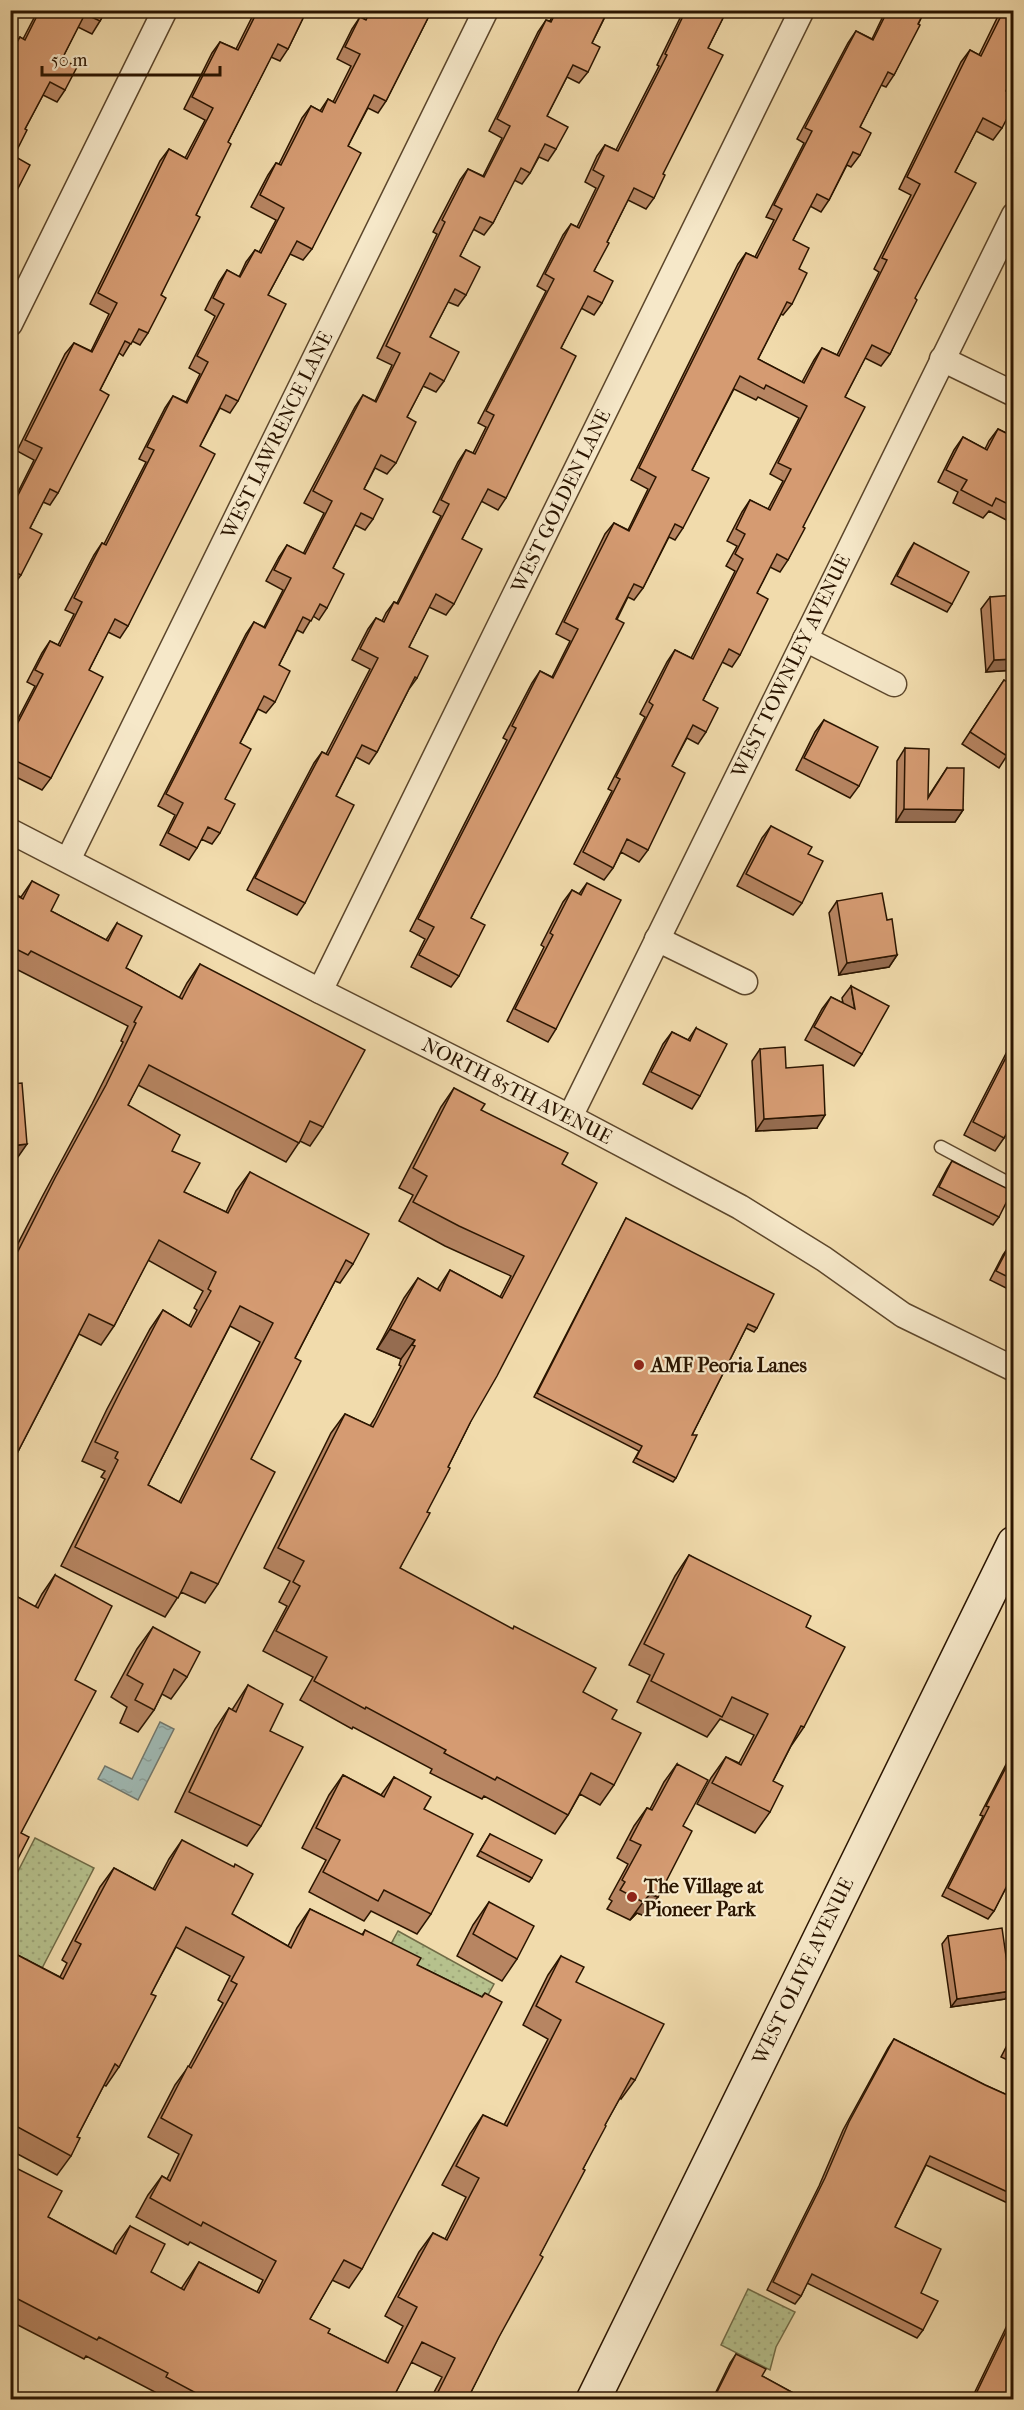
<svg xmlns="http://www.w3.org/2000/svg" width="1024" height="2410" font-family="'IM FELL French Canon',serif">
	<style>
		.grass { fill: url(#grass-dots); stroke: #706b46; stroke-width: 1.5 }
		.water { fill: url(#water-ripples); stroke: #71776c; stroke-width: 1.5 }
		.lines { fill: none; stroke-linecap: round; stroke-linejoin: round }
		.service-casing { stroke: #5c462b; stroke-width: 15 }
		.minor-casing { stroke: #5c462b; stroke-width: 27 }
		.secondary-casing { stroke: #2b1500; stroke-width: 36 }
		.service { stroke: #f6e8c9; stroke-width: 12 }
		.minor { stroke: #f6e8c9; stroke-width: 24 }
		.secondary { stroke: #f6e8c9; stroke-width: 33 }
		.wall { fill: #b78562; stroke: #2b1500; stroke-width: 1.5; fill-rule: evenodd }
		.shaded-wall { fill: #956c50; stroke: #2b1500; stroke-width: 1.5 }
		.building { fill: #d59b72; stroke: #2b1500; stroke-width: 1.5; fill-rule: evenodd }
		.poi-dot { fill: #8f2418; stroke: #f6e8c9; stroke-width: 2 }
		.labels { text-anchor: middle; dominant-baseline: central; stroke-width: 4.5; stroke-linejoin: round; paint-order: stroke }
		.street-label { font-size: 20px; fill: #2b1500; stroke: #f6e8c9 }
		.poi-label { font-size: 20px; font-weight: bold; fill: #2b1500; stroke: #f6e8c9; text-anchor: start }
	</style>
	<defs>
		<pattern id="grass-dots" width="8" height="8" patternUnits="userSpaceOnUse" patternTransform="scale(1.5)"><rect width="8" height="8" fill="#b6c18d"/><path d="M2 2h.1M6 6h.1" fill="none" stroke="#9da578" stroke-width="1.8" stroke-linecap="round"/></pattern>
		<pattern id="water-ripples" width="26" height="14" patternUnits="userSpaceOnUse" patternTransform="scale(1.5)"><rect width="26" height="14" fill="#9fb9b4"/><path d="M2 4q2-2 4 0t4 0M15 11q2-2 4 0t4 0" fill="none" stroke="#899e99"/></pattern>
	</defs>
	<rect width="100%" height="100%" fill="#f1dbac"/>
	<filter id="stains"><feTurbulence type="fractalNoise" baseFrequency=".00333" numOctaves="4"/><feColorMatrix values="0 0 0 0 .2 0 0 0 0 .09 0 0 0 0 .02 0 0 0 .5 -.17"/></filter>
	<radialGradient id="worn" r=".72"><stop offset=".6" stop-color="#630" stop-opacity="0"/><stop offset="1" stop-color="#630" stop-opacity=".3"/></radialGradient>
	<g class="grass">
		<polygon points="35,1838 94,1868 39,1974 11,1959 10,1887"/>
		<polygon points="398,1931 494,1984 482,2006 385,1955"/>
		<polygon points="748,2289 795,2312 776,2347 770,2370 721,2345"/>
	</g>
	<polygon class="water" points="160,1722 174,1729 138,1800 98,1779 105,1766 132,1779"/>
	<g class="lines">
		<defs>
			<polyline id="service" points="941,1147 1014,1186"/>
			<g id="minor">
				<polyline points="10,324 165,10"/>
				<polyline points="942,359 1014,394"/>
				<polyline points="805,639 894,684"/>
				<polyline points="10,831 320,991 570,1117 740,1207 824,1259 903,1315 1014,1369"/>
				<polyline points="68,860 486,10"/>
				<polyline points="657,939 745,982"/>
				<polyline points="320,991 802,10"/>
				<polyline points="570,1117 1014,215"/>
			</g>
			<polyline id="secondary" points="593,2400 1014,1543"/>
		</defs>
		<use href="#service" class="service-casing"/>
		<use href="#minor" class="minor-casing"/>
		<use href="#secondary" class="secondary-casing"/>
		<use href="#service" class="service"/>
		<use href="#minor" class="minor"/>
		<use href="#secondary" class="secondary"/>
	</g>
	<g class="wall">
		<polygon points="33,10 106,10 100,21 92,34 78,27 62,59 65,90 57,102 43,95 25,129 14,156 10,204 10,51 20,37 23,39 37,12"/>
		<polygon points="254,10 307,10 288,49 280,61 271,57 228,142 161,295 148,333 140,345 132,341 123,356 119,353 100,390 58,493 50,505 43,502 30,528 21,575 13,586 10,585 10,498 14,500 34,460 17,451 65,354 74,343 91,351 109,314 90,304 160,161 169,149 185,158 205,120 184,109 212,53 220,42 236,49 255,11"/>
		<polygon points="368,10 432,10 386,101 378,113 368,108 348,146 312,249 303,260 290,254 268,295 238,401 230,413 220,408 200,446 128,626 120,638 108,632 89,670 51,778 42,790 10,774 10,734 35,686 27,682 42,653 50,641 58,645 74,614 65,610 94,555 102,543 104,544 146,462 139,459 165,408 173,396 186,402 200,374 189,368 215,316 205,310 219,282 227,270 239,277 246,262 255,250 259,252 276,220 251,207 268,175 276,163 279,164 302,118 311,106 320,111 328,99 333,102 351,66 337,59 352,29 360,17 364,19"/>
		<polygon points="555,10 616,10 612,16 607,13 592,43 588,72 579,83 567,77 547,116 556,149 548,161 539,157 530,173 522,184 514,180 493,223 484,235 473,229 460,256 466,295 458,306 448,302 430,337 444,381 436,392 423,386 407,417 396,463 387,474 375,468 364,489 373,519 365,530 355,525 333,568 327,608 319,620 313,616 303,633 297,630 279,665 275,702 266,713 258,709 240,743 225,799 220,833 212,844 201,839 197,848 189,860 160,845 175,815 158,806 246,634 254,622 264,627 283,590 266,581 279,557 287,545 303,554 324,513 304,503 355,407 363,395 375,401 392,365 377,358 437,234 433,232 460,180 468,169 483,176 502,138 489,131 538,32 546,20 550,21"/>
		<polygon points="684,10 727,10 708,48 654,198 646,209 628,200 607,242 594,271 602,303 594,315 581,308 561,348 506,498 498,510 481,501 462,539 454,604 446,615 429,607 409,647 417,678 409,689 377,752 369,764 356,757 336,796 305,903 297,915 247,890 314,763 322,752 326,754 370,669 352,660 368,629 376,618 382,621 386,613 394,602 397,603 441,516 433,512 458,462 466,450 473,453 486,427 478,423 546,291 537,286 563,235 571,224 577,227 596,188 585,182 597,156 605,145 616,150 659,66 657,65"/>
		<polygon points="732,10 744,10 741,15"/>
		<polygon points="886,10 925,10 894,75 886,87 881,85 860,127 860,155 851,167 847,165 829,200 821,212 810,206 793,240 799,269 792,304 783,315 781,314 758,359 802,382 814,360 822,348 837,355 879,272 874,269 911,195 899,189 961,62 970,50 979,55 1001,10 1014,10 1002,128 993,140 976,131 955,172 915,298 890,354 881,366 865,358 845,397 803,527 788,560 780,572 770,567 757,593 740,655 732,667 722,662 703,700 706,732 698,744 687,738 672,766 648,850 639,862 621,852 613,868 604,880 574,864 612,791 608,789 645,717 640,714 667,662 675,650 691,658 735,571 726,566 737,546 727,541 742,512 750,500 768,509 783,481 770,474 799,418 758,397 756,400 734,389 692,470 683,528 675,540 669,537 643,588 634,600 628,597 471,918 459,976 451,987 411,967 425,939 410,931 507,740 503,738 532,683 540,671 552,677 570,641 556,634 605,534 614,523 628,530 648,489 631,480 738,264 746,253 755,257 774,220 766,217 804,143 797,139 848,43 856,31 872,39"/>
		<polygon points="998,429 1014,437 1014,524 989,511 983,518 953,503 958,492 938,482 954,450 963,437 985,449 989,441"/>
		<polygon points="914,543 952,604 947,612 891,584 908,552"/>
		<polygon points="990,597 1014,670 986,672 981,609"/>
		<polygon points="1004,680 1014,687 1014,762 1006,757 999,768 962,744"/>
		<polygon points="824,720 859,786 850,798 796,770 815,732"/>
		<polygon points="905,748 928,797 947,768 963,810 955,822 896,822 897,761"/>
		<polygon points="771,826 808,854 802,903 793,915 737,886 762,838"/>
		<path d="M32 881 51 911 106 940 117 923 126 968 179 998 187 983 200 964 323 1127 310 1146 300 1141 286 1162 138 1085 128 1105 172 1151 184 1192 226 1212 236 1191 250 1172 353 1264 340 1283 335 1281 295 1358 251 1459 218 1584 205 1603 181 1592 165 1617 61 1566 105 1479 101 1477 105 1471 82 1461 107 1409 150 1329 163 1310 189 1326 197 1310 194 1308 203 1291 148 1260 114 1326 101 1345 79 1334 10 1467V1259L42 1197 92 1104 123 1042 121 1041 128 1026 18 970 15 974 10 972V892L21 897ZM230 1326 260 1342 179 1502 148 1485Z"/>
		<polygon points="587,883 556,1029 548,1042 507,1021 544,947 541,945 563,902 572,890 579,894"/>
		<polygon points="837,901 887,920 897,955 889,967 839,975 829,913"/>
		<polygon points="851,986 862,1054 854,1066 805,1040 822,1009 831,997 843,1003 842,998"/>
		<polygon points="696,1028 700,1096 692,1109 643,1084 663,1044 672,1032 688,1040"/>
		<polygon points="1014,1038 1014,1120 1004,1138 995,1151 964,1135"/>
		<polygon points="760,1049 786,1068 817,1128 756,1131 752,1061"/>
		<polygon points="454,1088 481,1110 562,1164 470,1423 448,1467 400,1568 583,1692 612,1719 614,1785 600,1805 580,1794 568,1815 555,1834 484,1796 482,1799 430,1773 432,1769 353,1727 352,1729 300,1700 313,1677 263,1651 287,1606 279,1602 290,1581 264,1568 331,1433 345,1414 370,1426 375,1418 401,1366 399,1365 401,1359 377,1349 404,1298 418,1278 437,1290 450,1270 500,1297 511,1276 445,1246 399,1221 413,1195 399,1188 441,1107"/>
		<polygon points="952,1161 999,1217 993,1225 933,1195 947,1169"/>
		<polygon points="626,1218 757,1328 754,1332 746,1328 692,1435 676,1478 673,1482 633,1462 639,1451 534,1397"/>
		<polygon points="1009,1246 1014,1249 1014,1292 990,1280 1003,1255"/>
		<polygon points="689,1555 806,1627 804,1727 791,1746 773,1781 770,1812 755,1833 697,1804 711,1778 726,1757 739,1763 754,1735 720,1719 707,1737 637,1702 650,1675 629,1665 675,1576"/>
		<polygon points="55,1575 75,1680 21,1833 10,1874 10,1603 16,1596 35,1607 42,1594"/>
		<polygon points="153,1627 187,1677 171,1699 162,1694 154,1710 138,1732 120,1723 127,1707 111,1697 137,1649"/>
		<polygon points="248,1685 270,1731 261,1826 247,1846 175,1812 215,1729 229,1708 232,1710"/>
		<polygon points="1014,1749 1014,1872 994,1911 988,1919 942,1896 983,1816 980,1815"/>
		<polygon points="677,1764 683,1826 645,1916 637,1913 630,1920 607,1909 612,1901 609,1899 628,1864 617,1858 634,1826 647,1808 650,1809 664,1782"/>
		<polygon points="343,1775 381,1795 394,1777 424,1809 431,1914 417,1934 371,1911 364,1921 309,1892 326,1860 302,1848 329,1795"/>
		<polygon points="490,1834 532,1878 529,1882 477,1856"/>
		<polygon points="182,1840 232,1914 288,1946 297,1928 310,1909 362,1935 365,1930 417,1965 482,1997 485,1993 362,2269 349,2288 332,2280 310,2319 328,2333 385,2362 403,2326 385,2316 419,2252 433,2233 445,2239 466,2197 442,2185 470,2134 483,2115 504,2125 548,2039 523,2025 548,1975 561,1956 635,2080 621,2099 620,2098 605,2125 467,2400 430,2400 442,2377 411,2362 395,2394 404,2400 158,2400 152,2396 155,2392 86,2356 84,2359 10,2321 10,2165 48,2217 113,2252 116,2245 130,2226 151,2272 181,2289 199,2262 257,2292 263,2280 190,2242 188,2245 136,2217 148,2195 162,2176 167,2179 179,2154 148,2137 175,2085 189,2066 223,2003 218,2000 230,1976 176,1947 151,1994 119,2067 106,2086 104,2085 77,2137 71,2156 57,2175 10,2150 10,1951 60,1977 67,1963 62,1960 100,1887 114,1868 153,1889 169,1859"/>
		<polygon points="489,1902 517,1959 502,1981 457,1956 473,1925"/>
		<polygon points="948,1936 1011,1991 1005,1999 951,2007 942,1944"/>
		<polygon points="1014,2032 1014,2063 1001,2057"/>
		<polygon points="894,2039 985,2085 1014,2098 1014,2206 926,2165 895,2227 921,2293 923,2330 917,2338 807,2283 801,2296 795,2304 767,2290 819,2186 843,2130 888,2048"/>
		<polygon points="1014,2311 1014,2400 971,2400"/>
		<polygon points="736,2354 762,2376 806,2400 712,2400 730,2363"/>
	</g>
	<g class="shaded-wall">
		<polygon points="1014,659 1014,670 986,672 994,660"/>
		<polygon points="904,809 963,810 955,822 896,822"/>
		<polygon points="897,955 889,967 839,975 847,963"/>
		<polygon points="825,1115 817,1128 756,1131 764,1119"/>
		<polygon points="27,1144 18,1157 10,1157 10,1146"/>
		<polygon points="390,1329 415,1340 401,1359 377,1349"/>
		<polygon points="650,1894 658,1897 645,1916 637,1913 630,1920 643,1902"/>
		<polygon points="1011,1991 1005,1999 951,2007 957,1999"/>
	</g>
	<g class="building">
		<polygon points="40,10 106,10 100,21 85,14 62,59 77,67 65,90 50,82 25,129 27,130 14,156 30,165 10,204 10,55 20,37 25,40"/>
		<polygon points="258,10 307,10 288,49 278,44 228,142 231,144 196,215 200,217 161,295 166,298 148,333 139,329 131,344 125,341 100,390 109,395 58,493 50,489 30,528 42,534 21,575 15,572 10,581 10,498 15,501 42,448 25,440 74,343 92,352 117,303 98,293 169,149 187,159 213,108 192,97 220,42 238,50"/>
		<polygon points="371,10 432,10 386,101 374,95 348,146 361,153 312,249 297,241 268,295 286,304 238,401 226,395 200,446 215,454 128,626 115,619 89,670 103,677 51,778 10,758 10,738 43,674 35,670 50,641 60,646 82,602 74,598 102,543 106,545 154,450 147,447 173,396 187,403 208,362 197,356 224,304 213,298 227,270 240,277 255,250 261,253 284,208 260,195 276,163 281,165 311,106 322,112 328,99 335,103 360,54 345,47 360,17 366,20"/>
		<polygon points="557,10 608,10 592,43 600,47 588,72 573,65 547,116 568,127 556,149 545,144 530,173 521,168 493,223 480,217 460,256 480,267 466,295 455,289 430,337 459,352 444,381 430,373 407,417 416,422 396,463 381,455 364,489 383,499 373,519 361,513 333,568 344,574 327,608 320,604 311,621 303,617 279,665 290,671 275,702 264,696 240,743 251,749 225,799 235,804 220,833 208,827 197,848 168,833 183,803 166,794 254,622 265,628 291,578 274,570 287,545 305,554 332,501 313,491 363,395 376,402 400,353 386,346 445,222 442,220 468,169 484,177 510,126 497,119 546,20 551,22"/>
		<polygon points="686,10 727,10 708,48 723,55 663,174 665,175 654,198 634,188 607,242 609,243 594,271 613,281 602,303 588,296 561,348 576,356 506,498 488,489 462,539 482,549 454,604 436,594 409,647 428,656 417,678 415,677 377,752 362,745 336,796 354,805 305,903 255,878 322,752 328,755 378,658 360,649 376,618 384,622 394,602 398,604 449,504 441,500 466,450 475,454 494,415 486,411 554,279 545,274 571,224 579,228 604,176 593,170 605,145 618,151 667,55 665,54"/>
		<polygon points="888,10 925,10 918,24 920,25 894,75 888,72 860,127 871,133 860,155 853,152 829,200 817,194 793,240 809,248 799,269 807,273 792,304 787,302 758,359 804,383 822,348 839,356 887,260 882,258 920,184 907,177 970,50 981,56 1004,10 1014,10 1014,75 1006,91 1014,95 1014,105 1002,128 983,118 955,172 976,183 915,298 917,300 890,354 872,345 845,397 865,407 803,527 805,528 788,560 777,554 757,593 768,599 740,655 729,649 703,700 718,708 706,732 693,725 672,766 685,773 648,850 627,839 613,868 583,852 620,779 616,777 653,705 649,702 675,650 693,659 743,559 735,554 745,534 736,529 750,500 770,510 791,469 778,463 807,406 766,385 764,389 740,376 692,470 709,478 683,528 675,524 643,588 634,584 616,619 624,623 471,918 485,925 459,976 419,955 434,927 418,919 516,728 512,726 540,671 553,678 578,629 564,622 614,523 629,531 656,477 639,468 746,253 757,258 782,209 774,205 812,131 805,128 856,31 873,40"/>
		<polygon points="998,429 1014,437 1014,507 996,498 992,506 961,490 967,480 946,470 963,437 987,450"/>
		<polygon points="914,543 969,572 952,604 897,576"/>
		<polygon points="1014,595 1014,659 994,660 990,597"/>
		<polygon points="1004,680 1014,687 1014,746 1007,756 970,732"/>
		<polygon points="824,720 878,747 859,786 804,758"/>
		<polygon points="905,748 929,749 928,798 947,768 964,768 963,810 904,809"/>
		<polygon points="771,826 812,847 808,854 823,861 802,903 746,874"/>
		<path d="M32 881 59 895 51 911 108 941 117 923 142 936 126 968 182 999 200 964 365 1050 323 1127 310 1121 299 1143 149 1065 128 1105 180 1135 172 1151 200 1163 184 1192 228 1213 250 1172 369 1234 353 1264 346 1260 314 1321 295 1358 301 1361 251 1459 275 1472 218 1584 191 1572 178 1598 75 1547 118 1460 115 1458 118 1452 95 1442 121 1390 163 1310 191 1327 211 1291 208 1289 216 1272 159 1240 114 1326 89 1314 10 1467V1267L55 1178 106 1085 136 1023 134 1022 142 1007 31 951 28 955 10 946V892L23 899ZM240 1306 273 1323 181 1503 148 1485Z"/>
		<polygon points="587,883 621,900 556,1029 515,1009 553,935 550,933 572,890 581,895"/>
		<polygon points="882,893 887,920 892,919 897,955 847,963 837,901"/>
		<polygon points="851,986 889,1006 862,1054 814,1027 831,997 855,1009"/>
		<polygon points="696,1028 727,1044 700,1096 651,1072 672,1032 690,1041"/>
		<polygon points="1014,1042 1014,1120 1004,1138 973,1122"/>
		<polygon points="785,1047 786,1068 823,1065 825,1115 764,1119 760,1049"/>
		<polygon points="22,1083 27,1144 10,1146 10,1084"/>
		<polygon points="454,1088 485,1104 481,1110 568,1153 562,1164 597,1183 497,1376 470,1423 448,1467 450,1468 427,1512 430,1513 400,1568 513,1629 514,1626 596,1668 583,1692 617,1710 612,1719 641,1733 614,1785 591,1773 568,1815 497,1777 495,1780 444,1753 446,1750 366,1707 365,1709 314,1681 327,1657 276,1631 300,1586 293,1582 304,1561 278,1548 345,1414 373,1427 388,1398 415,1346 412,1345 415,1340 390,1329 418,1278 440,1291 450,1270 502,1298 524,1256 459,1226 413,1202 427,1176 413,1168"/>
		<polygon points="952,1161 1012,1191 999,1217 939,1187"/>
		<polygon points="626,1218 774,1294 757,1328 748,1324 692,1435 697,1435 676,1478 636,1458 642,1446 537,1393"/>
		<polygon points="1009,1246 1014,1249 1014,1280 996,1271"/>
		<polygon points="689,1555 811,1616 806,1627 845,1647 804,1727 801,1726 773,1781 783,1786 770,1812 712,1783 726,1757 741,1765 768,1714 732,1697 722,1717 651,1681 664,1654 644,1644"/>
		<polygon points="55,1575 112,1606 75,1680 96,1691 21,1833 29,1837 10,1874 10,1606 16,1596 38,1608"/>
		<polygon points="153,1627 200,1652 187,1677 174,1669 154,1710 135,1700 143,1684 127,1675"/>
		<polygon points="248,1685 283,1704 270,1731 303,1747 261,1826 189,1792 229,1708 236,1712"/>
		<polygon points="1014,1752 1014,1872 994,1911 948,1888 989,1807 986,1806"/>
		<polygon points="677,1764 708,1780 683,1826 692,1831 658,1897 650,1894 643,1902 620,1890 625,1882 622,1880 641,1845 630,1840 647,1808 652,1810"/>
		<polygon points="343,1775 384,1797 394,1777 431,1797 424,1809 473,1834 431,1914 384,1890 378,1901 323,1872 340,1840 316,1828"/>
		<polygon points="490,1834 542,1860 532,1878 480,1851"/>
		<polygon points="182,1840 234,1867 235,1864 253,1874 232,1914 291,1948 310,1909 363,1935 365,1930 421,1958 417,1965 482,1997 485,1993 502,2002 362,2269 344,2260 310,2319 330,2329 328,2333 388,2363 417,2307 398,2297 433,2233 447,2240 479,2178 456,2166 483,2115 507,2126 561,2020 536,2006 561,1956 584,1967 576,1982 664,2024 635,2080 631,2078 605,2125 606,2126 583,2169 585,2170 540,2255 543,2257 499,2337 467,2400 434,2400 455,2358 422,2342 395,2394 404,2400 209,2400 166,2377 168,2373 99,2337 97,2340 10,2295 10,2165 62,2191 48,2217 116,2254 130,2226 165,2244 151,2272 184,2290 199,2262 259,2293 276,2261 203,2222 201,2226 150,2198 162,2176 170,2181 192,2135 161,2118 188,2066 191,2068 237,1984 231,1981 244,1957 186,1927 151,1994 156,1996 119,2067 115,2064 77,2137 80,2138 71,2156 16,2126 10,2138 10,2008 14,2002 10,2000 10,1951 63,1979 81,1944 75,1941 114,1868 155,1890"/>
		<polygon points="489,1902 534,1926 517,1959 473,1934"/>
		<polygon points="1002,1928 1011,1991 957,1999 948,1936"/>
		<polygon points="1014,2035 1014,2052 1007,2048"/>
		<polygon points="894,2039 985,2085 1014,2098 1014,2195 930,2156 895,2227 941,2249 921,2293 938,2301 923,2330 812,2274 801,2296 773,2282 825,2178 849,2122"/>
		<polygon points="1014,2315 1014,2400 973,2400"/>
		<polygon points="736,2354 766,2369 762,2376 806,2400 713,2400"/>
	</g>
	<g class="poi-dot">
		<circle cx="639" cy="1365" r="6"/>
		<circle cx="632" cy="1897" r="6"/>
	</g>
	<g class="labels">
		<g class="street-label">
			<text transform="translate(277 435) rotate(-64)">WEST LAWRENCE LANE</text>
			<text transform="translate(561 501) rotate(-64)">WEST GOLDEN LANE</text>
			<text transform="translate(791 666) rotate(-64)">WEST TOWNLEY AVENUE</text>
			<text transform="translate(517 1091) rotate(27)">NORTH 85TH AVENUE</text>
			<text transform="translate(803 1971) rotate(-64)">WEST OLIVE AVENUE</text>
		</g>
		<g class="poi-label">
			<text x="651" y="1365">AMF Peoria Lanes</text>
			<text x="644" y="1886">The Village at<tspan x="644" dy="23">Pioneer Park</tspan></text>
		</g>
	</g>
	<rect width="1024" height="2410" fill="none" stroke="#f1dbac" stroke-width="36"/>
	<rect x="12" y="12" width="1000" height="2386" fill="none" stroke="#2b1500" stroke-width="3"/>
	<rect x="18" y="18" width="988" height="2374" fill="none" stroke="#2b1500" stroke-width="1.5"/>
	<path d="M42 66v9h178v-9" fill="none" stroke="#2b1500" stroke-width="3"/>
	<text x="51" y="66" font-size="18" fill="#2b1500" stroke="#f6e8c9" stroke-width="4.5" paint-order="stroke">50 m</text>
	<rect width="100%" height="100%" filter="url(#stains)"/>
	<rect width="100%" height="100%" fill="url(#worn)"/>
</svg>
